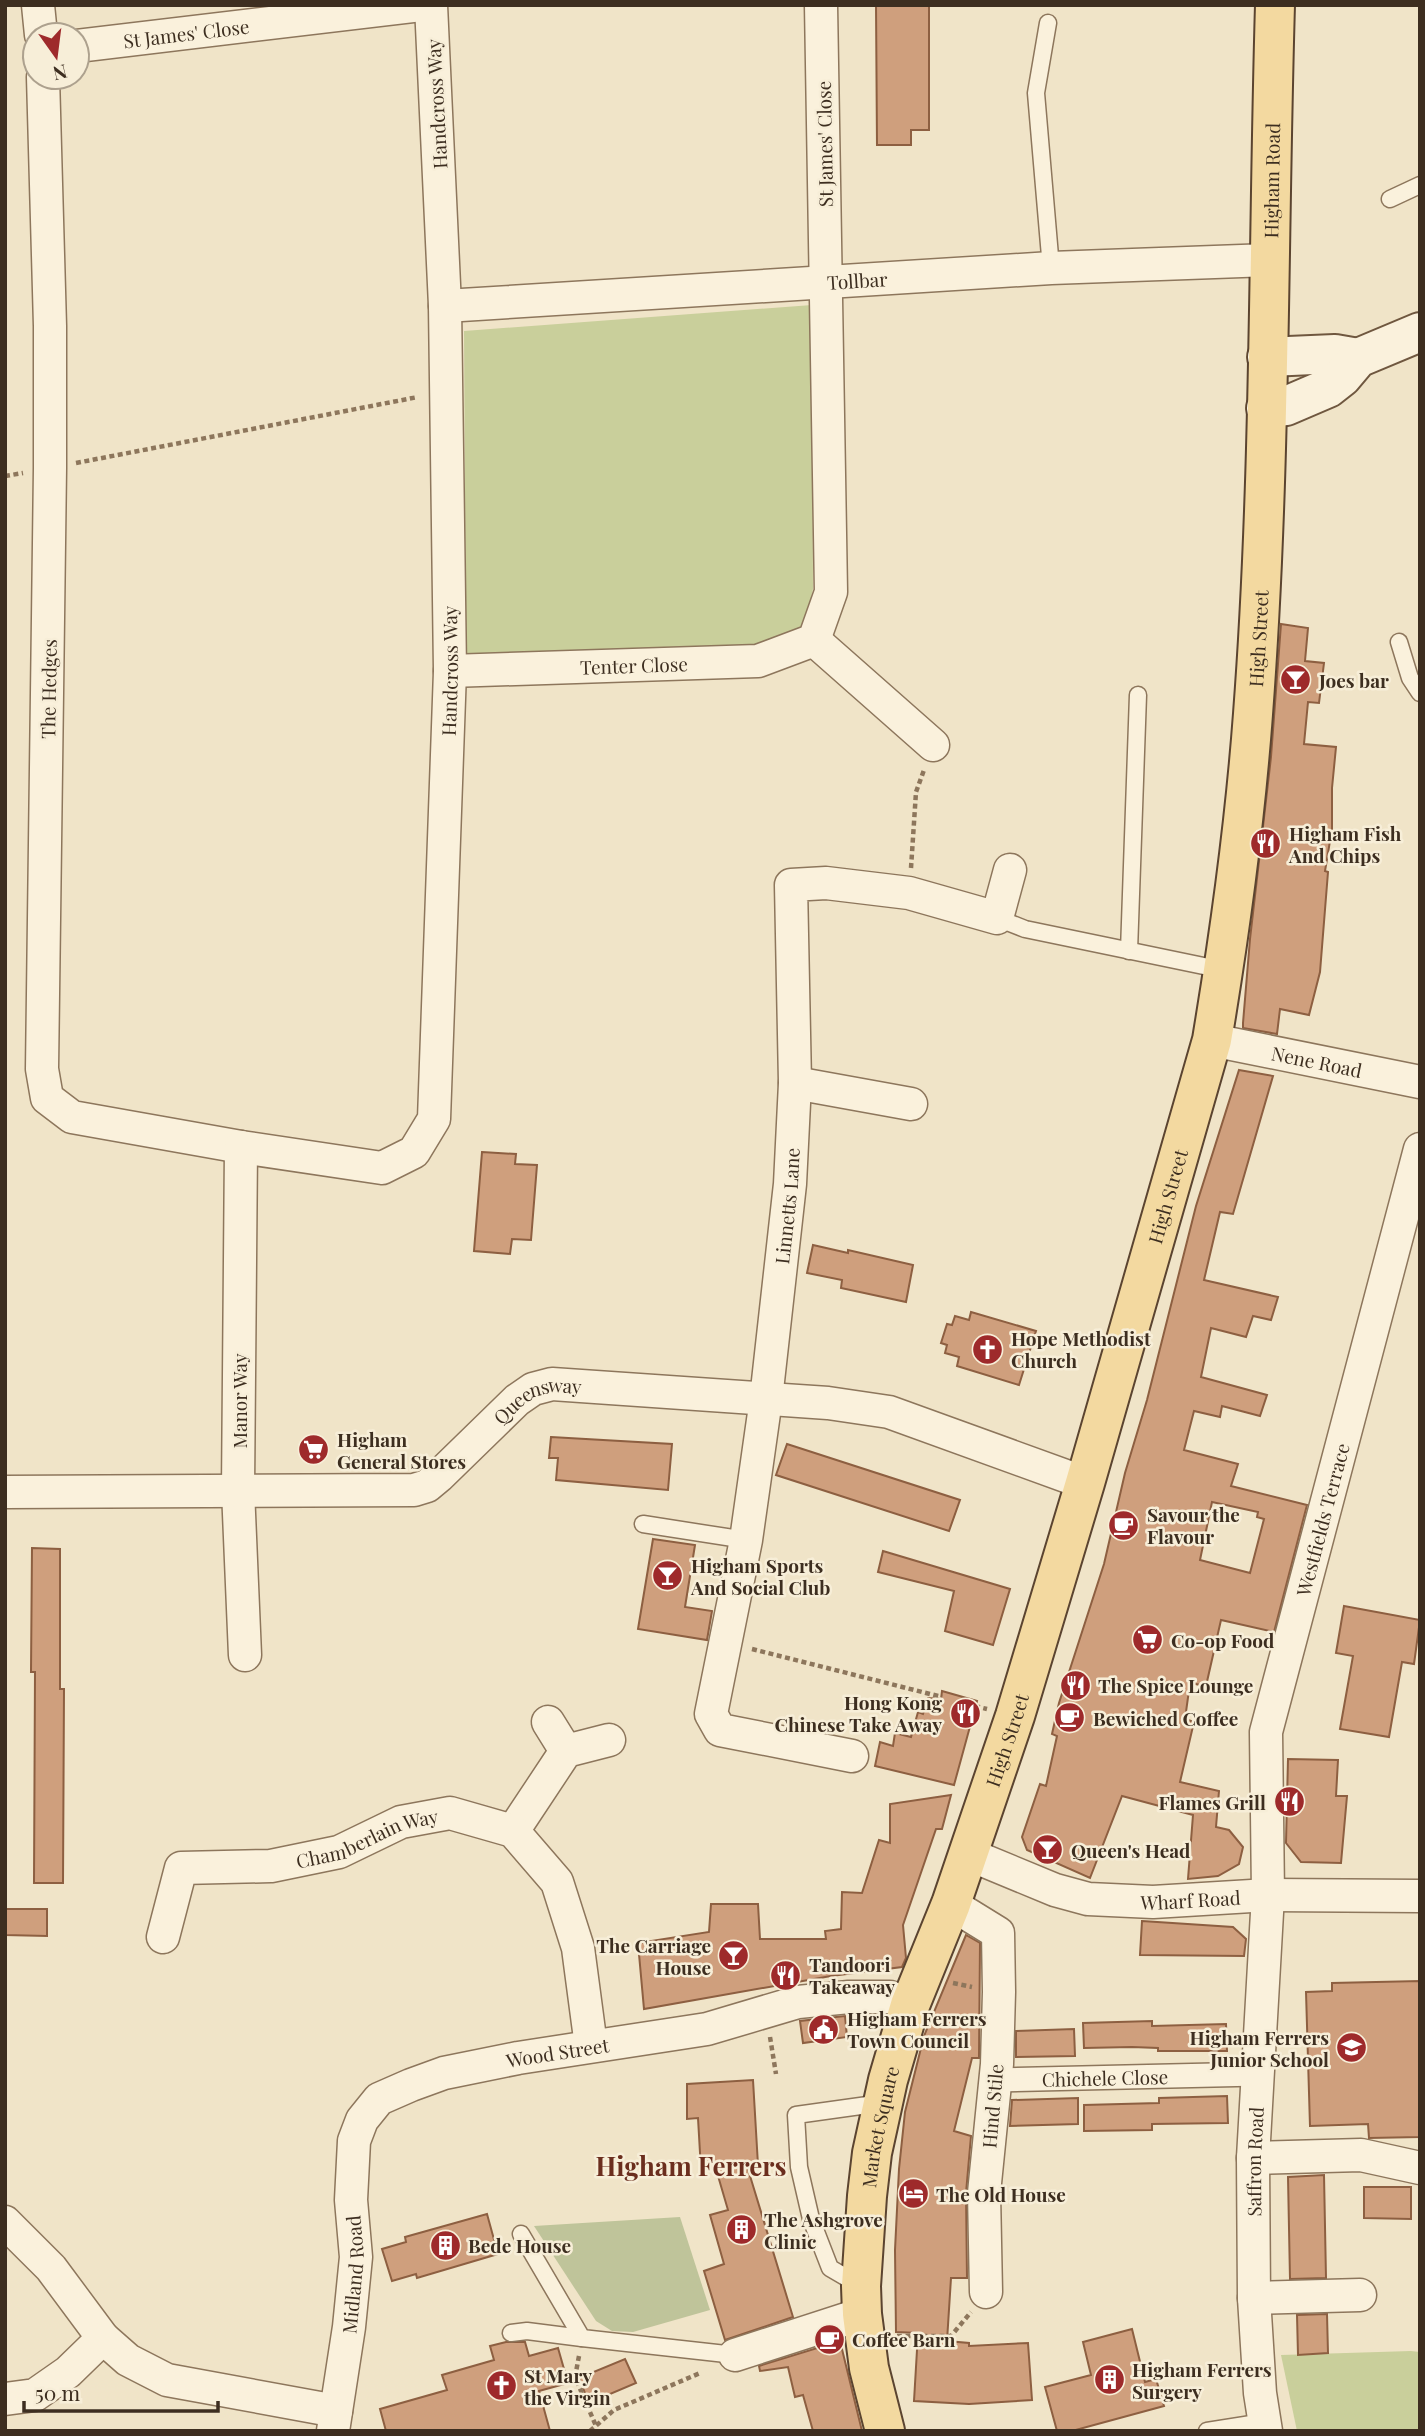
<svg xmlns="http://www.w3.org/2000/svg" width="1425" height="2436" font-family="'Playfair Display',serif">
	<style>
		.green { fill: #c9cf9b }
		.cemetery { fill: #bfc49a }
		.building { fill: #cf9f7d; stroke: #8d5f41; stroke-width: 2; fill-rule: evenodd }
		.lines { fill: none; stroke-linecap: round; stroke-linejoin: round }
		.service-casing { stroke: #8d765c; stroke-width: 19 }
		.pedestrian-casing { stroke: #8d765c; stroke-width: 26 }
		.minor-casing { stroke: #8d765c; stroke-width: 35 }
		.secondary-casing { stroke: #6f573f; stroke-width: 42 }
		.primary-casing { stroke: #5b4430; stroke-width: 42 }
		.path { stroke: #8d765c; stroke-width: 4.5; stroke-dasharray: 5 3.5; stroke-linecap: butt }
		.service { stroke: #faf1dc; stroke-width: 16 }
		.pedestrian { stroke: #faf1dc; stroke-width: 23 }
		.minor { stroke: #faf1dc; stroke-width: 32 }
		.secondary { stroke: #faf1dc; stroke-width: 38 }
		.primary { stroke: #f3d9a0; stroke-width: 38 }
		.labels { text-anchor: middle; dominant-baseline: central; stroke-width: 5; stroke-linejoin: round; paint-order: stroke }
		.street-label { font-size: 19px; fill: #3d2e20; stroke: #f7eed8 }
		.poi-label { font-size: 19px; font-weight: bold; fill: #3d2e20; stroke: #f7eed8; text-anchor: start }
		.district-label { font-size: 26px; font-weight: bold; fill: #6b2e1e; stroke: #f7eed8 }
	</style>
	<rect width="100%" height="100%" fill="#f0e4c8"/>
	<g class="green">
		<polygon points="812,305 813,589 803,632 760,646 466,655 464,331"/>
		<polygon points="1411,2351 1420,2352 1420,2431 1297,2431 1281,2355"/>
	</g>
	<polygon class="cemetery" points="680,2217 710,2310 633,2332 612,2331 596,2321 534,2226"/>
	<g class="building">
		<polygon points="876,5 929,5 929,130 911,130 911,145 877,145"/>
		<polygon points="1281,624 1308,628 1305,661 1324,663 1319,703 1308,702 1304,744 1336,747 1332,788 1332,829 1325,871 1328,872 1320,972 1309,1015 1280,1009 1277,1034 1243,1028 1243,1023 1250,939 1271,757"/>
		<path d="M1239 1070 1273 1076 1233 1214 1220 1212 1204 1280 1278 1297 1271 1320 1253 1316 1246 1337 1211 1328 1201 1377 1267 1395 1260 1416 1222 1406 1220 1417 1194 1411 1184 1450 1238 1464 1231 1486 1307 1505 1274 1632 1221 1620 1206 1686 1190 1683 1185 1719 1194 1722 1180 1782 1219 1791 1216 1827 1229 1830 1243 1847 1239 1864 1218 1876 1188 1879 1193 1815 1122 1796 1090 1878 1027 1850 1022 1837 1040 1784 1046 1786 1057 1736 1052 1734 1059 1703 1104 1564 1125 1473 1147 1400 1196 1206ZM1212 1502 1258 1512 1257 1517 1264 1519 1250 1573 1200 1560Z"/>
		<polygon points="482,1152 516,1154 515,1164 537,1165 531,1240 512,1239 510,1254 474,1251"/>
		<polygon points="813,1245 848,1253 848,1250 913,1265 906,1302 841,1288 842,1280 807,1273"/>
		<polygon points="971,1312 1036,1331 1019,1385 957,1366 959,1357 945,1353 947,1345 941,1343 947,1324 952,1325 955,1316 969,1320"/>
		<polygon points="551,1437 672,1444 668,1490 556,1480 558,1458 549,1458"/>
		<polygon points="787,1444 960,1500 949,1531 776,1475"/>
		<polygon points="653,1539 695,1545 685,1607 712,1611 707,1640 638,1629"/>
		<polygon points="32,1548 60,1549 60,1689 64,1689 63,1883 34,1883 35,1672 31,1672"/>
		<polygon points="883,1551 1010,1589 993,1645 945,1631 954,1591 878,1572"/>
		<polygon points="1344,1606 1420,1620 1414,1664 1402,1662 1389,1737 1340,1729 1353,1656 1336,1653"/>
		<polygon points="942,1691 977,1701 954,1785 875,1766 880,1742 893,1746 895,1733 911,1737 918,1712 923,1714 928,1698 941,1699"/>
		<polygon points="1288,1759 1338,1760 1336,1796 1347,1796 1341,1863 1301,1862 1286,1843"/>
		<polygon points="951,1795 942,1829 936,1829 903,1925 906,1958 902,1967 831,1976 644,2009 638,1943 709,1932 711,1904 758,1904 760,1939 826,1939 825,1931 841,1929 842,1892 862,1893 879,1840 890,1843 890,1804"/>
		<polygon points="5,1909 47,1909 47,1936 5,1935"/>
		<polygon points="1142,1921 1233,1927 1246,1939 1244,1956 1140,1955"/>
		<polygon points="966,1935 980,1943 979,2058 972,2058 954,2131 971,2136 966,2193 967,2278 951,2278 947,2341 969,2343 969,2346 1028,2343 1032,2400 969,2404 914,2401 918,2333 896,2332 895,2250 899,2169 905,2112 924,2036"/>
		<polygon points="1420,1981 1420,2137 1369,2138 1368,2124 1310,2126 1306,1992 1332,1991 1332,1983"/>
		<polygon points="845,2016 847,2037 803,2043 800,2021"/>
		<polygon points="1152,2021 1152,2026 1226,2024 1227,2051 1158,2051 1158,2048 1132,2047 1084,2048 1083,2023"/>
		<polygon points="1074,2029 1075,2056 1016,2057 1016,2031"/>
		<polygon points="753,2080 758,2165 747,2166 793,2317 725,2340 704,2271 724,2264 710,2215 728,2210 716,2169 701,2170 698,2118 687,2119 687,2084"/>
		<polygon points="1227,2096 1228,2123 1152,2124 1152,2130 1084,2131 1084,2105 1159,2103 1159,2098"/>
		<polygon points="1078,2098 1078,2124 1010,2126 1012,2100"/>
		<polygon points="1324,2175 1326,2278 1290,2279 1288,2177"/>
		<polygon points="1364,2187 1411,2187 1411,2219 1364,2218"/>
		<polygon points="487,2214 498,2254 417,2278 416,2274 392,2281 382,2249 406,2242 405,2237"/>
		<polygon points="1327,2314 1328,2353 1298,2355 1297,2315"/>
		<polygon points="1132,2329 1145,2382 1156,2379 1164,2406 1072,2431 1057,2431 1045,2387 1091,2375 1083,2342"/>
		<polygon points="840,2341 862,2431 813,2431 803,2395 795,2397 788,2367 760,2371 759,2366"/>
		<polygon points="506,2342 525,2342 529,2356 558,2348 568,2383 539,2391 550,2431 386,2431 380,2409 447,2390 442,2375 494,2360 490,2346"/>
		<polygon points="625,2359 636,2383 589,2403 579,2378"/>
	</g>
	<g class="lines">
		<defs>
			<g id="service">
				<polyline points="1048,23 1036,93 1051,268"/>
				<polyline points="1390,199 1420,185"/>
				<polyline points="1399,642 1410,678 1420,693"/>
				<polyline points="997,918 1025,929 1223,970"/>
				<polyline points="1129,951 1138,695"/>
				<polyline points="643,1524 746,1540"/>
				<polyline points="521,2234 582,2338 735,2355"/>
				<polyline points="859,2285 830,2268 811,2219 799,2167 796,2115 882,2103"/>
				<polyline points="511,2333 527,2331 582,2338"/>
				<polyline points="1207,2431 1264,2422"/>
			</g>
			<g id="pedestrian">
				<path id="s1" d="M995 2080 1258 2074"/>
			</g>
			<g id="minor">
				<polyline points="38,5 41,35"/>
				<path id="s2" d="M77 46 421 5"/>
				<path id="s3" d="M43 77 50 326V468L42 1069 47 1098 72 1117 241 1147 382 1168 414 1152 434 1119 450 671 445 306 431 5"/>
				<path id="s4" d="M445 306 1051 268 1269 260"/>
				<polyline points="814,640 933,745"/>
				<path id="s5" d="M450 671 758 661 814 640 831 592 821 5"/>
				<path id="s6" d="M1212 1040 1420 1082"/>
				<polyline points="795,1083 911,1104"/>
				<polyline points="241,1147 238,1490 245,1655"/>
				<path id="s7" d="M5 1492 414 1490 427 1486 439 1476 517 1400 533 1389 552 1384 828 1403 889 1412 1085 1483"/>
				<polyline points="548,1722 566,1751"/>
				<path id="s8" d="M852 1756 720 1730 711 1714 746 1540 766 1399 790 1184 795 1083 791 885 826 883 909 893 997 918 1010 870"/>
				<polyline points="513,1831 566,1751 609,1740"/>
				<path id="s9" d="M968 1854 1055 1890 1088 1899 1153 1902 1268 1895 1420 1896"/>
				<polyline points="951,1904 998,1933 999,1992 997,2064 984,2193 986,2292"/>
				<path id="s10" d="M163 1937 181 1868 271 1866 339 1852 401 1822 450 1813 513 1831 557 1882 578 1948 591 2046"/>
				<polyline points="1253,2158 1361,2155 1420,2168"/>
				<polyline points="5,2222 51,2268 103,2338 128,2360 167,2380 336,2411"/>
				<polyline points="1254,2298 1360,2295"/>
				<polyline points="735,2355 862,2314"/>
				<polyline points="5,2399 35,2395 68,2372 103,2338"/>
				<path id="s11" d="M333 2431 349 2327 356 2257 351 2200 354 2141 362 2120 379 2099 411 2085 444 2073 518 2058 707 2029 798 2002 849 1997H890L910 2005"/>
				<path id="s12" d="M1266 2431 1260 2393 1254 2298 1253 2158 1268 1895 1266 1732 1420 1149"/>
			</g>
			<g id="secondary">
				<polyline points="1267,357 1335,354 1358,358"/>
				<polyline points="1266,408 1286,406 1328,388 1342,377 1358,358 1420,332"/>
			</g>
			<g id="primary">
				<path id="s13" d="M885 2431 869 2368 862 2314 861 2286 867 2196 872 2153 888 2080 910 2005 951 1904 1015 1716 1085 1483 1212 1040C1230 932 1245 823 1253 714 1271 478 1268 241 1275 5"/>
			</g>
		</defs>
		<use href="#service" class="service-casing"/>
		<use href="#pedestrian" class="pedestrian-casing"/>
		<use href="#minor" class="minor-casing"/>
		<use href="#secondary" class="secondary-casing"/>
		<use href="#primary" class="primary-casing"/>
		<g class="path">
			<polyline points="76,463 418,397"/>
			<polyline points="5,476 23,473"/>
			<polyline points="911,868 916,792 924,770"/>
			<polyline points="752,1649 942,1697"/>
			<polyline points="975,1706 987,1709"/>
			<polyline points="953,1983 972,1987"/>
			<polyline points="770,2037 776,2074"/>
			<polyline points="897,2336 951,2336 971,2312"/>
			<polyline points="579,2356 575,2377 596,2426"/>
			<polyline points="590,2431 614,2410 700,2373"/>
		</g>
		<use href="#service" class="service"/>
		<use href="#pedestrian" class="pedestrian"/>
		<use href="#minor" class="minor"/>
		<use href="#secondary" class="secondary"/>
		<use href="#primary" class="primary"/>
	</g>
	<defs>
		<symbol id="bar-disc" viewBox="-11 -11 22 22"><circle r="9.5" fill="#9e2a2b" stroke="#f7eed8"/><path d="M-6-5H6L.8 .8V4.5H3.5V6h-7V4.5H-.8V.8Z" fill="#fff"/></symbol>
		<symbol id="restaurant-disc" viewBox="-11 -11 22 22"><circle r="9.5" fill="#9e2a2b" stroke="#f7eed8"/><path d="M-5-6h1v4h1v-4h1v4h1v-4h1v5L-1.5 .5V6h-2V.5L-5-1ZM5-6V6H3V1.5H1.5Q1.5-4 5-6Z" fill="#fff"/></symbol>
		<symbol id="church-disc" viewBox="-11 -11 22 22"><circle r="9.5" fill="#9e2a2b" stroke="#f7eed8"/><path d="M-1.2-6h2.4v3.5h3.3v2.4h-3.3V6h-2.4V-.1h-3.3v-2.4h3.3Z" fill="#fff"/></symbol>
		<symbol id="supermarket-disc" viewBox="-11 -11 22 22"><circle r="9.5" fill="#9e2a2b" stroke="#f7eed8"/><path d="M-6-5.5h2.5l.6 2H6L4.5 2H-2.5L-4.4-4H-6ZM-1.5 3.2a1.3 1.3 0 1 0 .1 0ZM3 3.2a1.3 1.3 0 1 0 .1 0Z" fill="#fff"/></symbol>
		<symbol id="cafe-disc" viewBox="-11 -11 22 22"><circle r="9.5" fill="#9e2a2b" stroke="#f7eed8"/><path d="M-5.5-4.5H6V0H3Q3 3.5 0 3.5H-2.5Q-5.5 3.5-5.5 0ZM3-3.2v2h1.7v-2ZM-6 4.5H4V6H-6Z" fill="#fff"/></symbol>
		<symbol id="civic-disc" viewBox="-11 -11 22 22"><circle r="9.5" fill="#9e2a2b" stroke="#f7eed8"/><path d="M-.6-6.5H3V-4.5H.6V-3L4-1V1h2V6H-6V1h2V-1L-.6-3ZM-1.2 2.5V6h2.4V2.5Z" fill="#fff"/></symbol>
		<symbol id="school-disc" viewBox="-11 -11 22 22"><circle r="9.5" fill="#9e2a2b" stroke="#f7eed8"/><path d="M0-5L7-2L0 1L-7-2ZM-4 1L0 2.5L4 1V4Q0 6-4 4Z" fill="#fff"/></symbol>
		<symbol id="hotel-disc" viewBox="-11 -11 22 22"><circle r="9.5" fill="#9e2a2b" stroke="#f7eed8"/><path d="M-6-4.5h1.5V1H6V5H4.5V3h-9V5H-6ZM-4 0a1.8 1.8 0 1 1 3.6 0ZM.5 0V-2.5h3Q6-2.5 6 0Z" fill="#fff"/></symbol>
		<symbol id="building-disc" viewBox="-11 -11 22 22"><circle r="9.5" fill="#9e2a2b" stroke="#f7eed8"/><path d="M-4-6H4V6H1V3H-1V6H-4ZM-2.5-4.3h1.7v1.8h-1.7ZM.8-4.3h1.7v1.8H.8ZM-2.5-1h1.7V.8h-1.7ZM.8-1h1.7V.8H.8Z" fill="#fff"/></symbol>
	</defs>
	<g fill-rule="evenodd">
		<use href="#bar-disc" x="1278" y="662" width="35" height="35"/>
		<use href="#restaurant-disc" x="1248" y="826" width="35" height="35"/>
		<use href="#church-disc" x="970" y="1332" width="35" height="35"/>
		<use href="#supermarket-disc" x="296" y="1432" width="35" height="35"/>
		<use href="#cafe-disc" x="1106" y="1508" width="35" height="35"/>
		<use href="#bar-disc" x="650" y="1558" width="35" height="35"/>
		<use href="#supermarket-disc" x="1130" y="1622" width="35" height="35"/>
		<use href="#restaurant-disc" x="1058" y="1668" width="35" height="35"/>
		<use href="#restaurant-disc" x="948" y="1696" width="35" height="35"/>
		<use href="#cafe-disc" x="1052" y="1700" width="35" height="35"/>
		<use href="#restaurant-disc" x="1272" y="1784" width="35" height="35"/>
		<use href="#bar-disc" x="1030" y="1832" width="35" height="35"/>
		<use href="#bar-disc" x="716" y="1938" width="35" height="35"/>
		<use href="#restaurant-disc" x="768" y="1958" width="35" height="35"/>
		<use href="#civic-disc" x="806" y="2012" width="35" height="35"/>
		<use href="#school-disc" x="1334" y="2030" width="35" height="35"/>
		<use href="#hotel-disc" x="896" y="2176" width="35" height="35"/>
		<use href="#building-disc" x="724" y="2212" width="35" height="35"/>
		<use href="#building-disc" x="428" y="2228" width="35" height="35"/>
		<use href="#cafe-disc" x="812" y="2322" width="35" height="35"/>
		<use href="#building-disc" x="1092" y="2362" width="35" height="35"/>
		<use href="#church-disc" x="484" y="2368" width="35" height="35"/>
	</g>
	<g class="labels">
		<g class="street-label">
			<text stroke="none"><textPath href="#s2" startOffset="110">St James' Close</textPath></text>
			<text transform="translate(436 104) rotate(-93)">Handcross Way</text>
			<text transform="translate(824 144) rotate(-91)">St James' Close</text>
			<text stroke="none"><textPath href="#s13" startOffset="2308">Higham Road</textPath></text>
			<text stroke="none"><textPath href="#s4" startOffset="413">Tollbar</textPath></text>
			<text stroke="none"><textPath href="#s13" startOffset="1850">High Street</textPath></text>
			<text stroke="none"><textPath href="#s5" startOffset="184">Tenter Close</textPath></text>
			<text stroke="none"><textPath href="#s3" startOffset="1890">Handcross Way</textPath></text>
			<text transform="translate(48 689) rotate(-89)">The Hedges</text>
			<text stroke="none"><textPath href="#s6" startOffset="107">Nene Road</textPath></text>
			<text stroke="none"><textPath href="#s13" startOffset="1283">High Street</textPath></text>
			<text stroke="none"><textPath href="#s8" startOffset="667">Linnetts Lane</textPath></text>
			<text transform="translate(239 1401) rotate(-90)">Manor Way</text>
			<text stroke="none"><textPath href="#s7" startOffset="567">Queensway</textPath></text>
			<text stroke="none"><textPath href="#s12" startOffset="920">Westfields Terrace</textPath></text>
			<text stroke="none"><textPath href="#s13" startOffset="716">High Street</textPath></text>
			<text stroke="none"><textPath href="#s10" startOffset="262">Chamberlain Way</textPath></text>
			<text stroke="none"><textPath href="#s9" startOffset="231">Wharf Road</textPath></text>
			<text stroke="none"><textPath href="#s11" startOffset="527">Wood Street</textPath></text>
			<text stroke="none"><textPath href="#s1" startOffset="110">Chichele Close</textPath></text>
			<text transform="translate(992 2106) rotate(-85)">Hind Stile</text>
			<text stroke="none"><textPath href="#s13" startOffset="308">Market Square</textPath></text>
			<text stroke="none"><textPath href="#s12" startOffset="270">Saffron Road</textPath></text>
			<text stroke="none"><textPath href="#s11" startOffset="158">Midland Road</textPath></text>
		</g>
		<g class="poi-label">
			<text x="1319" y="680">Joes bar</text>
			<text x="1289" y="833">Higham Fish<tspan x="1289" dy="22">And Chips</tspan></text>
			<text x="1011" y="1338">Hope Methodist<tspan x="1011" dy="22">Church</tspan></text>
			<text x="337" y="1439">Higham<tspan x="337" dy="22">General Stores</tspan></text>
			<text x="1147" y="1514">Savour the<tspan x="1147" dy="22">Flavour</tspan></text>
			<text x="691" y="1565">Higham Sports<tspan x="691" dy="22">And Social Club</tspan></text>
			<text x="1171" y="1640">Co-op Food</text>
			<text x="1098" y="1685">The Spice Lounge</text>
			<text x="942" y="1702" text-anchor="end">Hong Kong<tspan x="942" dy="22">Chinese Take Away</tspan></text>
			<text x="1093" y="1718">Bewiched Coffee</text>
			<text x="1266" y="1802" text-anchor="end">Flames Grill</text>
			<text x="1071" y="1850">Queen's Head</text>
			<text x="711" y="1945" text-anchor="end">The Carriage<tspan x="711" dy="22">House</tspan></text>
			<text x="809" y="1964">Tandoori<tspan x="809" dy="22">Takeaway</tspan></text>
			<text x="847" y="2018">Higham Ferrers<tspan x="847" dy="22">Town Council</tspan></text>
			<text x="1329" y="2037" text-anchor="end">Higham Ferrers<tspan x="1329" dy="22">Junior School</tspan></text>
			<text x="936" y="2194">The Old House</text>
			<text x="764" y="2219">The Ashgrove<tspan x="764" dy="22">Clinic</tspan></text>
			<text x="468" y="2245">Bede House</text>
			<text x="852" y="2339">Coffee Barn</text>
			<text x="1132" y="2369">Higham Ferrers<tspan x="1132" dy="22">Surgery</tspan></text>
			<text x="524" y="2375">St Mary<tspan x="524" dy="22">the Virgin</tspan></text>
		</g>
		<g class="district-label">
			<text x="691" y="2165">Higham Ferrers</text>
		</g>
	</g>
	<rect width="1425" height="2436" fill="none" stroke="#3d2e20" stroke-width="14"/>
	<g transform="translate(56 56) rotate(166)"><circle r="33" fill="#f7eed8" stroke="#ada18e" stroke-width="2"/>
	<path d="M0-5L12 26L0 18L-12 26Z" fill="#9e2a2b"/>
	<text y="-10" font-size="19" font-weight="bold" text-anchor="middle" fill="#3d2e20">N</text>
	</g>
	<path d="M24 2401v10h194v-10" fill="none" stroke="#3d2e20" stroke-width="3.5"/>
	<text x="35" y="2401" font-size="21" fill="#3d2e20" stroke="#f7eed8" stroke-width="5" paint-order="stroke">50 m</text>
</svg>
